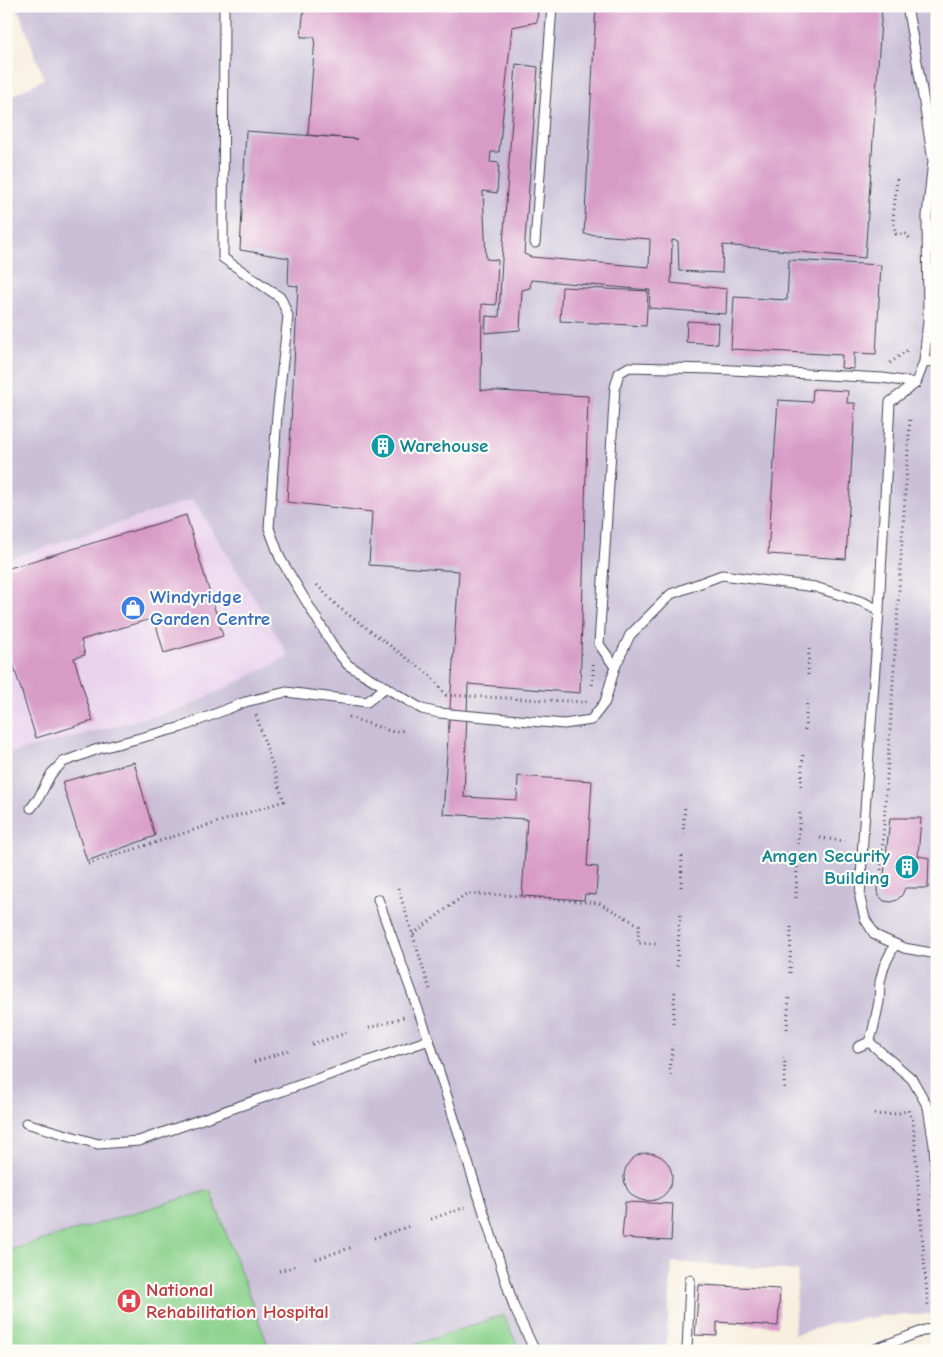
<svg xmlns="http://www.w3.org/2000/svg" width="943" height="1357" font-family="'Comic Neue',sans-serif">
	<style>
		.built { fill: #e9d2ed }
		.industrial { fill: #c9bfd7 }
		.green { fill: #8ad18c; stroke: #567a64 }
		.building { fill: #d89bc8 }
		.lines { fill: none; stroke-linecap: round; stroke-linejoin: round }
		.service-casing { stroke: #424153; stroke-width: 11 }
		.path { stroke: #424153; stroke-width: 3; stroke-dasharray: 1 4; stroke-linecap: butt }
		.service { stroke: #fff; stroke-width: 9 }
		.labels { text-anchor: middle; dominant-baseline: central; stroke-width: 4.5; stroke-linejoin: round; paint-order: stroke }
		.culture-label { font-size: 19px; font-weight: bold; fill: #0d838f; stroke: #fdfcf7; text-anchor: start }
		.shop-label { font-size: 19px; font-weight: bold; fill: #366cbe; stroke: #fdfcf7; text-anchor: start }
		.health-label { font-size: 19px; font-weight: bold; fill: #be3a42; stroke: #fdfcf7; text-anchor: start }
	</style>
	<rect width="100%" height="100%" fill="#fdfcf7"/>
	<filter id="ink" filterUnits="userSpaceOnUse"><feTurbulence type="fractalNoise" baseFrequency=".02" numOctaves="2"/><feDisplacementMap in="SourceGraphic" scale="10" xChannelSelector="R" yChannelSelector="G"/><feConvolveMatrix kernelMatrix="1 2 1 2 8 2 1 2 1" color-interpolation-filters="sRGB"/></filter>
	<filter id="wash" filterUnits="userSpaceOnUse"><feTurbulence type="fractalNoise" baseFrequency=".0096" numOctaves="4" result="noise"/><feDisplacementMap in="SourceGraphic" scale="20" xChannelSelector="R" yChannelSelector="G"/><feGaussianBlur stdDeviation="1.12" result="paint"/><feColorMatrix in="noise" values="0 0 0 0 0 0 0 0 0 0 0 0 0 0 0 0 0 1.4 0 .05"/><feComposite in="paint" operator="in"/></filter>
	<g filter="url(#wash)">
		<rect width="100%" height="100%" fill="#f7eedd"/>
		<polygon class="built" points="194,498 290,656 185,708 6,754 6,560"/>
		<polygon class="industrial" points="17,6 937,6 937,1314 880,1316 830,1324 794,1335 798,1271 672,1262 666,1351 520,1351 503,1315 396,1351 270,1351 210,1191 6,1251 6,754 185,708 289,656 193,499 6,560 6,99 44,79"/>
		<g class="green">
			<polygon points="210,1190 270,1351 6,1351 6,1251"/>
			<polygon points="503,1315 520,1351 396,1351"/>
		</g>
		<g id="blocks">
			<g class="building">
				<polygon points="304,6 538,6 537,22 512,27 499,152 491,152 490,162 499,163 497,193 483,191 486,259 498,260 496,305 482,304 481,390 588,396 580,693 468,684 464,797 517,800 518,776 592,781 587,866 598,867 596,895 585,894 584,900 522,896 527,819 443,814 459,571 369,565 372,512 287,502 298,286 288,285 289,258 240,250 246,131 357,139 308,135 315,37 301,37"/>
				<polygon points="596,6 882,6 865,258 723,245 722,273 679,271 678,241 672,240 671,283 727,289 726,314 649,308 650,290 531,280 530,288 522,290 520,330 485,333 486,316 499,317 502,259 516,64 538,67 524,254 531,257 649,267 650,239 584,234"/>
				<polygon points="789,260 881,265 876,354 854,353 854,369 841,368 842,355 731,349 734,297 787,300"/>
				<polygon points="562,287 648,291 646,326 560,321"/>
				<polygon points="687,321 719,323 718,344 686,342"/>
				<polygon points="813,389 848,391 847,403 855,403 846,559 768,554 778,400 812,402"/>
				<polygon points="186,515 223,636 164,653 154,618 81,640 85,655 74,658 93,721 36,738 6,641 6,569"/>
				<polygon points="134,762 155,836 87,861 62,782"/>
				<polygon points="890,818 921,818 918,856 929,858 928,888 905,888 902,895 897,900 891,902 884,901 879,896 877,891 877,885 879,879 884,875"/>
				<circle cx="648" cy="1177" r="24"/>
				<polygon points="625,1202 673,1204 671,1241 622,1238"/>
				<polygon points="699,1285 780,1289 778,1326 717,1322 717,1336 695,1335"/>
			</g>
		</g>
	</g>
	<g filter="url(#ink)">
		<use href="#blocks" fill-opacity="0" stroke="#424153" stroke-width="1"/>
		<g class="lines">
			<defs>
				<g id="service">
					<polyline points="224,6 223,258 281,298 288,316 277,415 269,528 280,558 335,649 348,665 422,709 439,713 564,724 591,720 605,702 615,667 630,635 671,594 722,575 815,587 863,602 879,610"/>
					<polyline points="907,6 922,90 933,161 927,216 928,320 924,362 916,383 890,402 879,610 863,839 860,898 865,919 875,935 904,948 937,954"/>
					<polyline points="535,243 552,6"/>
					<polyline points="924,362 937,361"/>
					<polyline points="615,667 599,644 615,387 619,373 629,367 712,369 883,378 916,383"/>
					<polyline points="31,808 38,799 51,774 63,762 98,749 182,727 245,702 286,692 367,702 386,687"/>
					<polyline points="378,899 429,1040 514,1307 535,1351"/>
					<polyline points="869,1042 912,1079 928,1107 934,1145 937,1196"/>
					<polyline points="858,1047 869,1042 873,1030 879,1002 880,982 884,966 895,944"/>
					<polyline points="26,1123 98,1144 139,1141 429,1040"/>
					<polyline points="687,1351 690,1280"/>
					<polyline points="870,1351 925,1330 937,1328"/>
				</g>
			</defs>
			<use href="#service" class="service-casing"/>
			<g class="path">
				<polyline points="897,179 893,220 896,234 907,234 911,241"/>
				<polyline points="890,363 909,349"/>
				<polyline points="317,585 337,606 432,677 446,695 587,702"/>
				<polyline points="808,675 809,647"/>
				<polyline points="592,685 593,677 593,664"/>
				<polyline points="349,717 393,732 406,730"/>
				<polyline points="805,730 807,700"/>
				<polyline points="801,786 803,753"/>
				<polyline points="683,834 685,805"/>
				<polyline points="820,838 845,841"/>
				<polyline points="798,844 800,810"/>
				<polyline points="88,864 284,801 256,715"/>
				<polyline points="881,870 910,418"/>
				<polyline points="681,887 682,855"/>
				<polyline points="398,888 430,990"/>
				<polyline points="796,898 797,864"/>
				<polyline points="413,934 466,894 507,895 599,903 639,925 638,943 657,944"/>
				<polyline points="677,966 680,912"/>
				<polyline points="790,973 791,924"/>
				<polyline points="673,1023 675,989"/>
				<polyline points="369,1028 404,1017"/>
				<polyline points="787,1029 789,998"/>
				<polyline points="312,1044 347,1033"/>
				<polyline points="254,1062 289,1050"/>
				<polyline points="670,1075 672,1045"/>
				<polyline points="784,1088 785,1055"/>
				<path d="M874 1114C887 1115 896 1115 908 1110L913 1121 928 1307"/>
				<polyline points="431,1219 466,1207"/>
				<polyline points="374,1238 410,1226"/>
				<polyline points="316,1259 353,1247"/>
				<polyline points="279,1271 296,1266"/>
			</g>
			<use href="#service" class="service"/>
		</g>
	</g>
	<defs>
		<symbol id="building-disc" viewBox="-11 -11 22 22"><circle r="9.5" fill="#0f9aa8" stroke="#fdfcf7"/><path d="M-4-6H4V6H1V3H-1V6H-4ZM-2.5-4.3h1.7v1.8h-1.7ZM.8-4.3h1.7v1.8H.8ZM-2.5-1h1.7V.8h-1.7ZM.8-1h1.7V.8H.8Z" fill="#fff"/></symbol>
		<symbol id="shop-disc" viewBox="-11 -11 22 22"><circle r="9.5" fill="#3f7fe0" stroke="#fdfcf7"/><path d="M-5-2.5h2.3a2.7 3.5 0 0 1 5.4 0H5L5.5 6h-11ZM-1.5-2.5h3a1.5 2.3 0 0 0-3 0Z" fill="#fff"/></symbol>
		<symbol id="hospital-disc" viewBox="-11 -11 22 22"><circle r="9.5" fill="#e0444e" stroke="#fdfcf7"/><path d="M-5-5h3v3.5h4V-5h3V5h-3V1.5h-4V5h-3Z" fill="#fff"/></symbol>
	</defs>
	<g fill-rule="evenodd">
		<use href="#building-disc" x="369" y="432" width="28" height="28"/>
		<use href="#shop-disc" x="119" y="594" width="28" height="28"/>
		<use href="#building-disc" x="893" y="853" width="28" height="28"/>
		<use href="#hospital-disc" x="115" y="1287" width="28" height="28"/>
	</g>
	<g class="labels">
		<g class="culture-label">
			<text x="400" y="446">Warehouse</text>
			<text x="890" y="856" text-anchor="end">Amgen Security<tspan x="890" dy="22">Building</tspan></text>
		</g>
		<g class="shop-label">
			<text x="150" y="597">Windyridge<tspan x="150" dy="22">Garden Centre</tspan></text>
		</g>
		<g class="health-label">
			<text x="146" y="1290">National<tspan x="146" dy="22">Rehabilitation Hospital</tspan></text>
		</g>
	</g>
	<rect width="943" height="1357" fill="none" stroke="#fdfcf7" stroke-width="25"/>
</svg>
